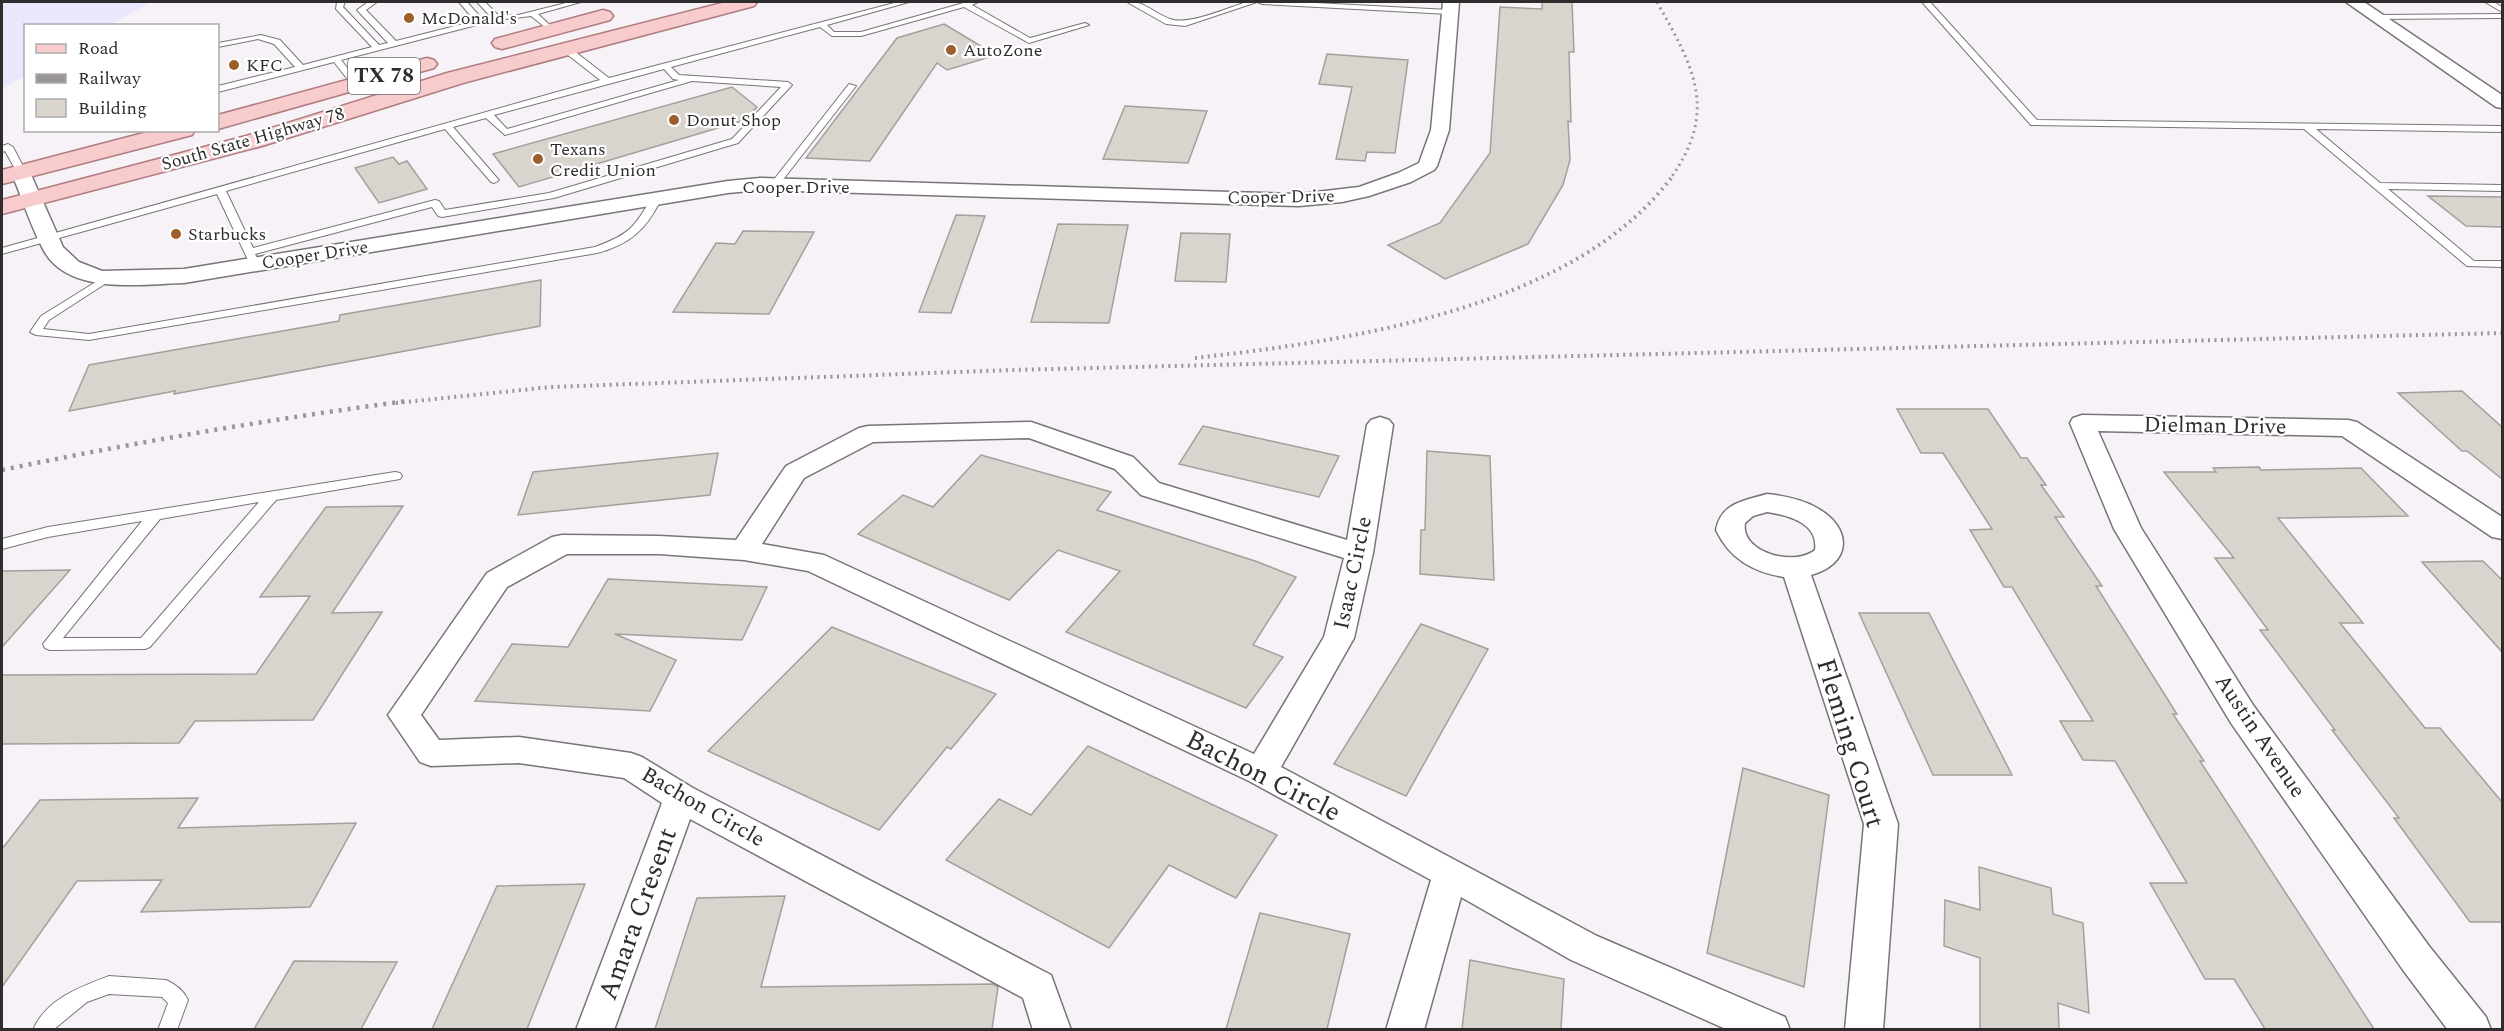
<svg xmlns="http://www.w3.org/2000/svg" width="2504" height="1031" font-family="Spectral,serif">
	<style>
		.education { fill: #eae7fd }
		.building { fill: #dad4cf; stroke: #a59f9b; stroke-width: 1.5 }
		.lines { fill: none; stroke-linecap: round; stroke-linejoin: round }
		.lane-casing { stroke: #797478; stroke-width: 2 }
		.street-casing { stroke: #797478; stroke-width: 3 }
		.primary-casing { stroke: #af7d7f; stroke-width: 3 }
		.lane { fill: #fff; fill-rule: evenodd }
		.street { fill: #fff; fill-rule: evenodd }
		.primary { fill: #f8cbcd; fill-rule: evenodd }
		.rail-far2 { stroke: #999598; stroke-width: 3; stroke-dasharray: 2 4; stroke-linecap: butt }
		.rail-far1 { stroke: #999598; stroke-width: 4; stroke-dasharray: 2 4.5; stroke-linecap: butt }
		.rail { stroke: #999598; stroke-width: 4.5; stroke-dasharray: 3 6; stroke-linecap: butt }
		.poi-dot { fill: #9f5d29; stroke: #fff; stroke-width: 2 }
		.labels { text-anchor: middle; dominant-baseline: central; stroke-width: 4.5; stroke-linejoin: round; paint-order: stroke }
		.far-poi-label { font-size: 18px; fill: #2f2c2e; stroke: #fff; text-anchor: start }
		.far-street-label { font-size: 18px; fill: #2f2c2e; stroke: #fff }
		.shield { fill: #fff; stroke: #6d6b6d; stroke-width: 1.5 }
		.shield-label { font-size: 21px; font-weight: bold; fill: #2f2c2e }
		.street-label { font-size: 22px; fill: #2f2c2e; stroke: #fff }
		.near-street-label { font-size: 27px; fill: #2f2c2e; stroke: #fff }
	</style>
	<rect width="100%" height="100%" fill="#f7f2f7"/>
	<polygon class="education" points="2,2 151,2 110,25 26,26 25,75 2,89"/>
	<g class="building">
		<polygon points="1542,2 1572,2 1574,52 1569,52 1571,122 1568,121 1570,160 1563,185 1528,244 1445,279 1388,245 1440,223 1490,153 1500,7 1542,9"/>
		<polygon points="944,24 996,55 947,70 937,63 870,161 806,158 897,38"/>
		<polygon points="1327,54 1408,60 1395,153 1367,152 1365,161 1336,159 1352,87 1319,84"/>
		<polygon points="732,87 757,107 745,120 519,187 493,154"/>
		<polygon points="1125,106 1207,111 1188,163 1103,159"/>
		<polygon points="393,157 399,164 407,161 427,189 379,203 355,168"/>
		<polygon points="2428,196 2502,197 2502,227 2466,226"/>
		<polygon points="956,215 985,216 951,313 919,312"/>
		<polygon points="1058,224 1128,225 1109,323 1031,322"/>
		<polygon points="743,231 814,232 769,314 673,312 716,243 735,244"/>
		<polygon points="1181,233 1230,234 1226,282 1175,281"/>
		<polygon points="541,280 540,326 174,394 175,391 69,411 89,365 339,321 340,315"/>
		<polygon points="2462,391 2502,427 2502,479 2467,451 2462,451 2398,393"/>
		<polygon points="1897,409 1988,409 2021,458 2027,458 2046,485 2041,485 2064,517 2055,517 2102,586 2096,586 2177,714 2173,714 2204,761 2200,761 2374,1029 2265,1029 2234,979 2205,979 2150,883 2187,883 2115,761 2083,760 2060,721 2093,721 2012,587 2004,587 1970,530 1992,529 1943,453 1921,453"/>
		<polygon points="1203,426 1339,456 1319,497 1179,464"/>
		<polygon points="1427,451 1490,456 1494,580 1420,574 1421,530 1425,530"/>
		<polygon points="718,453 710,495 518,515 533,472"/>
		<polygon points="981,455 1111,492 1097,510 1255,561 1296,577 1253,645 1283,657 1246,708 1066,632 1120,571 1058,550 1009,600 858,534 903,495 933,507"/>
		<polygon points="2259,467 2261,470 2361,468 2408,516 2278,518 2363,623 2340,623 2425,728 2440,728 2502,802 2502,922 2470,922 2394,818 2399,818 2332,730 2335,730 2260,630 2268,630 2215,558 2234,558 2164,472 2216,472 2213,468"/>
		<polygon points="403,506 332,613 382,612 313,720 195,721 179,743 2,744 2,675 256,674 310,596 260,597 326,507"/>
		<polygon points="2483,561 2502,580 2502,652 2422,562"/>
		<polygon points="70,570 2,647 2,571"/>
		<polygon points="608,579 767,587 742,640 615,634 676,660 650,711 475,701 512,644 568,647"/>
		<polygon points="1859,613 1929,613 2012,775 1933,775"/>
		<polygon points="1421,624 1488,649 1406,796 1334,764"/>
		<polygon points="832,627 996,694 951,749 947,747 879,830 708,751"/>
		<polygon points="1088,746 1277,835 1236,898 1169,865 1109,948 946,860 999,799 1031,815"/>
		<polygon points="1743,768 1829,795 1804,987 1707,953"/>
		<polygon points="198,798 178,828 356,823 310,907 141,912 162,880 77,881 2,987 2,849 40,800"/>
		<polygon points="1979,867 2051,888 2053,914 2083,923 2089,1013 2058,1003 2059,1029 1980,1029 1980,958 1944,946 1945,900 1980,910"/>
		<polygon points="585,884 527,1029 432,1029 497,886"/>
		<polygon points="785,896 761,987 993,984 998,987 992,1029 655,1029 697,898"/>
		<polygon points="1260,913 1350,934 1327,1029 1226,1029"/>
		<polygon points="1470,960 1564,979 1561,1029 1462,1029"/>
		<polygon points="294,961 397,962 361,1029 254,1029"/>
	</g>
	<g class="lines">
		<defs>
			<g id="lane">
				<polygon points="337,2 345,2 343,7 379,45 388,43 357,10 368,2 377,2 366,10 396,41 475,21 459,2 467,2 482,19 491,17 477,2 485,2 498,15 518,15 570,2 581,2 538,14 554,29 550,31 531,16 496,20 341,60 360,84 356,87 353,86 334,62 218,92 218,86 295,67 274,44 258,39 218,47 218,43 261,35 280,40 303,65 372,47 336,9"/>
				<path d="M898 2H909L827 25 834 32H861L967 2H978L972 5 1030 38 1085 23 1089 25 1029 43 964 7 861 36H832L820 27 671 67 679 75 788 82 792 85 738 143 554 198 442 217 438 216 432 207 255 254 258 260 253 263 248 260 217 194 2 254V248L600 80 563 51V47H569L609 78ZM664 69 673 79 679 80 507 129 494 115ZM692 81 781 87 732 139 549 193 445 210 439 201 435 200 253 248 226 191 445 129 491 182 494 183 499 180 497 178 453 127 486 118 505 135Z"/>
				<path d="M1127 2C1143 0 1155 14 1170 19 1188 26 1227 8 1247 2H1257L1185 26 1166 24Z"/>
				<polygon points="1258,2 1297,2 1449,10 1453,12 1449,14 1262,4"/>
				<polygon points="1922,2 1930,2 2037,120 2502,126 2502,132 2316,129 2380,183 2502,185 2502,191 2388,189 2474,261 2502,261 2502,267 2467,266 2304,129 2031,125"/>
				<polygon points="2485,2 2494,2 2502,7 2502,12"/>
				<polygon points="2502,14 2502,18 2377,19 2373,17 2377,15"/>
				<polygon points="849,84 856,86 778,186 772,186 772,182"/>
				<polygon points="8,144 13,147 26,172 24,174 18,174 5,151 2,152 2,146"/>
				<path d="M656 196 661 199C647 229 629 245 597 253L89 340 36 335 30 332 41 316 107 275 112 278 111 280 49 320 43 329 89 334 595 247C630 234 634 228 652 197Z"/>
				<path d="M395 472 400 473 402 476 400 479 276 500 150 647 145 649 50 650 45 648 43 644 142 521 48 537 2 549V539L48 527ZM259 502 141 638H63L160 519Z"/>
				<path d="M109 976 166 980C175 984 184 991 188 1000L177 1030H158L168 1003 162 997 109 994 87 1002 53 1030H33C46 999 80 987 109 976Z"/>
			</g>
			<g id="street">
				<path d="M1443 2H1459L1449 130 1437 166 1434 170 1411 182 1369 196 1342 202 1299 206 760 190 728 193 184 283C141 284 67 296 43 249 30 225 22 197 11 172L14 168H28L63 247 79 262 102 271 184 269 728 181 760 178 1299 194 1359 187 1398 173 1419 163 1431 130Z"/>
				<polygon points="2346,2 2364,2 2502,95 2502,108 2496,107"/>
				<polygon points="2082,415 2348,420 2357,422 2502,517 2502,539 2492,537 2342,436 2098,431 2141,528 2253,705 2429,946 2486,1017 2491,1030 2448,1030 2403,970 2231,723 2114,529 2070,423 2073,418"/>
				<path d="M1380 417 1389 420 1393 425 1373 553 1354 638 1281 767 1597 936 1785 1017 1790 1030H1728L1571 960 1461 897 1424 1030H1386L1431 880 1249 781 808 571 744 560 659 554H567L507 587 421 715 439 740 519 737 631 753 642 757 693 788 1051 975 1071 1030H1033L1023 998 690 819 614 1030H576L662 803 624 778 519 763 431 766 420 762 388 715 487 573 552 537 562 535 659 536 736 540 786 466 859 428 868 426 1031 422 1133 457 1159 483 1347 540 1367 425 1371 420ZM1029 438 1115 469 1141 495 1344 558 1324 637 1254 754 824 555 762 544 804 478 873 442Z"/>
				<path d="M1767 494C1784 496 1802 499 1817 508 1853 528 1852 564 1811 575L1898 824 1883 1030H1845L1864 824 1784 577C1753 572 1730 559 1716 530 1721 503 1743 501 1767 494ZM1767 512C1788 515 1819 523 1815 550 1795 567 1740 553 1745 523L1753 516Z"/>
			</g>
			<g id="primary">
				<polygon points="726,2 757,2 754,6 463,83 262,146 2,214 2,200 246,136 447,73"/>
				<polygon points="603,10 610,12 613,16 610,20 502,49 495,47 492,43 495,39"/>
				<polygon points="427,58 434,60 437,64 434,68 218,129 218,115"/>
				<polygon points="155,130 195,130 192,135 2,184 2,170"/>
			</g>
		</defs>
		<use href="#lane" class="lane-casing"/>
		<use href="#street" class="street-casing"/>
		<use href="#primary" class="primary-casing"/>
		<use href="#lane" class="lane"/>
		<use href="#street" class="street"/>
		<use href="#primary" class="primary"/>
		<path class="rail-far2" d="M1657 2C1694 68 1719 111 1670 179"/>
		<g class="rail-far1">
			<path d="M1195 358C1347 341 1573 309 1671 178"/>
			<polyline points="396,403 551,387 1012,370 2502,333"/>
		</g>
		<path class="rail" d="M2 470C137 442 271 419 407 401"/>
	</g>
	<g class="poi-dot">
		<circle cx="409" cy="18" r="6"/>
		<circle cx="951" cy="50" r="6"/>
		<circle cx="234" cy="65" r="6"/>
		<circle cx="674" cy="120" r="6"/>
		<circle cx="538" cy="159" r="6"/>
		<circle cx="176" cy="234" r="6"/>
	</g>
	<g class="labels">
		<g class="far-poi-label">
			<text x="421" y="18">McDonald's</text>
			<text x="963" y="50">AutoZone</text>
			<text x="246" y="65">KFC</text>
			<text x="686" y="120">Donut Shop</text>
			<text x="550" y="149">Texans<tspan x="550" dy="21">Credit Union</tspan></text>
			<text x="188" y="234">Starbucks</text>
		</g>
		<g class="far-street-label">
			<text transform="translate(253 139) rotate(-16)">South State Highway 78</text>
			<text x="796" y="187">Cooper Drive</text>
			<text transform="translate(1281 197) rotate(-1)">Cooper Drive</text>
			<text transform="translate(315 255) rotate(-9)">Cooper Drive</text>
		</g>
		<rect class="shield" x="348" y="58" width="72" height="36" rx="4.5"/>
		<g class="shield-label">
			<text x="384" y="76">TX 78</text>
		</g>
		<g class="street-label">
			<text transform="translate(2215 426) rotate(1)">Dielman Drive</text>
			<text transform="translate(1353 573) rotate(-78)">Isaac Circle</text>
			<text transform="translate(2260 736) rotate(56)">Austin Avenue</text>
			<text transform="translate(703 807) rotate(30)">Bachon Circle</text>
		</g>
		<g class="near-street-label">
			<text transform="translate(1850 743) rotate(73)">Fleming Court</text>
			<text transform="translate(1263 776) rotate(27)">Bachon Circle</text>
			<text transform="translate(638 914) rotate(-70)">Amara Cresent</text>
		</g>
	</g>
	<rect width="2504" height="1031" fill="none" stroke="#2f2c2e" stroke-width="6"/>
	<rect x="24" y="24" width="195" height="108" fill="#ffffff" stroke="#acabab" stroke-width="1.5"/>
	<rect x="36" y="44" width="30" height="9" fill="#f8cbcd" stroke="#acabab" stroke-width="1.5"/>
	<text x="78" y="54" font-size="18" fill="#2f2c2e">Road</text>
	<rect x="36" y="74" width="30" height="9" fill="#999598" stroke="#acabab" stroke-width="1.5"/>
	<text x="78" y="84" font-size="18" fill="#2f2c2e">Railway</text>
	<rect x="36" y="99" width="30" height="18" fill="#dad4cf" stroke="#acabab" stroke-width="1.5"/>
	<text x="78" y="114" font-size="18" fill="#2f2c2e">Building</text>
</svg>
